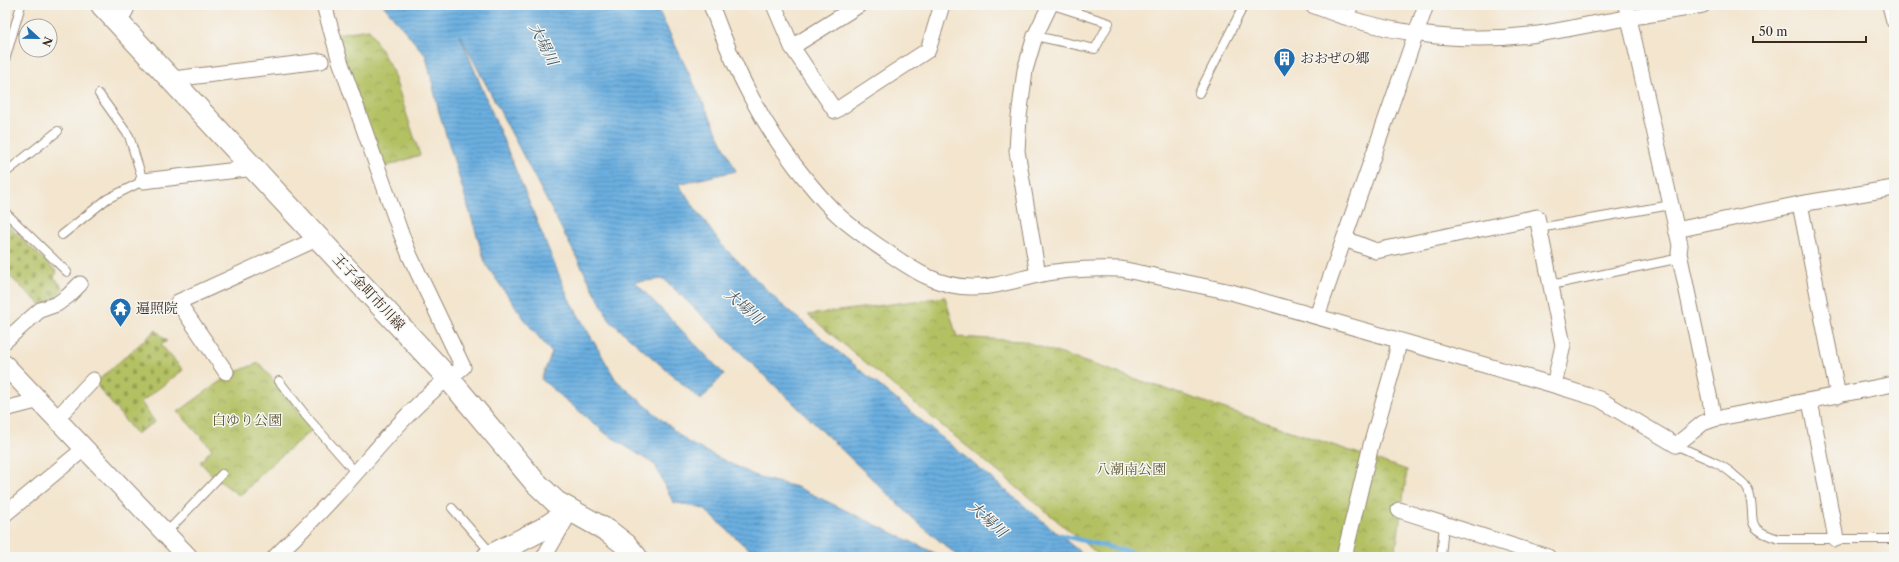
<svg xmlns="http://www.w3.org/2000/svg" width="1899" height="562" font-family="'Libre Caslon Text','Noto Serif JP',serif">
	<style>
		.cemetery { fill: url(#cemetery-stones); stroke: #787640 }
		.park { fill: url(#park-crowns); stroke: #787640 }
		.water { fill: url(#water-rules); stroke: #526c7f }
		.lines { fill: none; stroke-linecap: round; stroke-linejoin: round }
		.stream { stroke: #6aafe0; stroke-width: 4.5 }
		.service-casing { stroke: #978876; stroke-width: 10 }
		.minor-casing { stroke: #978876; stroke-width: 17 }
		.tertiary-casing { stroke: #978876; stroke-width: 21 }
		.primary-casing { stroke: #978876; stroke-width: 24 }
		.service { stroke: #fff; stroke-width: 8 }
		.minor { stroke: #fff; stroke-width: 15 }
		.tertiary { stroke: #fff; stroke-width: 19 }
		.primary { stroke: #fff; stroke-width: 22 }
		.labels { text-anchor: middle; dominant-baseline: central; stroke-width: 3; stroke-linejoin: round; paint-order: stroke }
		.poi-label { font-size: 14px; fill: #3b2a1e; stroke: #f6f6f2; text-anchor: start }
		.street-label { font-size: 14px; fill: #3b2a1e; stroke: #f6f6f2 }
		.park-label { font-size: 14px; fill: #5f5733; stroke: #f6f6f2 }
		.water-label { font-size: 15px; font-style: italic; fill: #4b5962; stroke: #f6f6f2 }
	</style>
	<defs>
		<pattern id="cemetery-stones" width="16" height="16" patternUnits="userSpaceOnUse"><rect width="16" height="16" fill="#b4c163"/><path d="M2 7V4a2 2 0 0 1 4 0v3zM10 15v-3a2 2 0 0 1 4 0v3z" fill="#949d51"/></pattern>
		<pattern id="park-crowns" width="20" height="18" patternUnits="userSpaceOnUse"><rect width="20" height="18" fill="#b4c163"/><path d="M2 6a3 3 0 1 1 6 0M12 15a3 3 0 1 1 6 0" fill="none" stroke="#949d51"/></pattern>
		<pattern id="water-rules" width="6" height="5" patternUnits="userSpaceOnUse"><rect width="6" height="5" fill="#6aafe0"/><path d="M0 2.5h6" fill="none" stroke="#588fb5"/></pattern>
	</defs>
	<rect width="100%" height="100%" fill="#f6f6f2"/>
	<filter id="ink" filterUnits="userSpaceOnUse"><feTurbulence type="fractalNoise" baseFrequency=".025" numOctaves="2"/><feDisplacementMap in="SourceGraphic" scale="8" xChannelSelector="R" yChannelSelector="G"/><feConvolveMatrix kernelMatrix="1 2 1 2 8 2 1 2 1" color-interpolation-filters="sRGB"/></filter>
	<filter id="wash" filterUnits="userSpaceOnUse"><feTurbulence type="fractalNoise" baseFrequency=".012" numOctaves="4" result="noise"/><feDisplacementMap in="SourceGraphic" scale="16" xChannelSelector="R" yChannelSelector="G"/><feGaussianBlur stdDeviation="0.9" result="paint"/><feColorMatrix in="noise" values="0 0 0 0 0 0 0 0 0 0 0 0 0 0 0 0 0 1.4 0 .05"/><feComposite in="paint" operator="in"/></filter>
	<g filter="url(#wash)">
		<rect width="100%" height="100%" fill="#f3e5ce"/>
		<g class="cemetery">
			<polygon points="5,223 57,272 54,277 63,288 54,299 41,305 5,272"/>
			<polygon points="156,330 167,341 161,345 183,370 141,402 155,422 136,434 95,383"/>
		</g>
		<g class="park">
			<polygon points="369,29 392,70 420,155 382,168 336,34"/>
			<polygon points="945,297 957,337 1023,341 1407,470 1395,557 1101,557 808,315"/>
			<polygon points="259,363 314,428 268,467 240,496 213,476 200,462 212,449 178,412 230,374"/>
		</g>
		<polygon class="water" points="383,5 656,5 736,171 678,184 720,243 781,304 1086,557 959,557 918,523 664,279 635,282 724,374 701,400 610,321 460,35 569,299 616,380 689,443 760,478 797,487 943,557 757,557 704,509 673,502 655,465 605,433 541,379 552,353 528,324 486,265 439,112 426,56"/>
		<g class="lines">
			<polyline class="stream" points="1060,535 1149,557"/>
		</g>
	</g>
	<g filter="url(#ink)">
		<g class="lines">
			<defs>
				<g id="service">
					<polyline points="1348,18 1355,5"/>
					<polyline points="1035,36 1095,49 1109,23 1053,5"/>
					<polyline points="5,60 21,5"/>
					<polyline points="1199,93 1244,5"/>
					<polyline points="5,173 58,131"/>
					<polyline points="5,212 67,272"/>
					<polyline points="1539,228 1671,205"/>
					<polyline points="62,235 107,199 143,181 129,136 99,94"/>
					<polyline points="1551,285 1681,258"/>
					<polyline points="279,381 307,417 356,473"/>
					<path d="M1676 445C1695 455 1720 461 1736 477 1740 480 1746 486 1748 490 1759 519 1739 527 1779 539H1894"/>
					<polyline points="452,508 492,554"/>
					<polyline points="165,534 222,474"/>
					<polyline points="1441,557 1444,524"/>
				</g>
				<g id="minor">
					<path d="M711 5C735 71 763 128 808 182 817 193 827 205 838 215 853 229 870 240 887 252 913 270 938 287 971 287 993 288 1016 280 1037 275 1064 269 1093 268 1121 269L1231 292 1554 385 1599 399 1676 445 1703 423 1714 419 1894 384"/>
					<polyline points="774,5 792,47 835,111 928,50 942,5"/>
					<path d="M1312 5C1380 33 1456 44 1530 35 1556 32 1584 25 1610 21 1641 15 1672 12 1703 5"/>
					<polyline points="1626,5 1680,245 1679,253 1714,419"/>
					<polyline points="1890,5 1894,21"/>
					<polyline points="792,47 859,5"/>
					<polyline points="173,79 321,61"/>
					<polyline points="143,181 255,168"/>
					<polyline points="1800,204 1838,396"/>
					<polyline points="1676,230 1800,204 1894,188"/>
					<polyline points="1345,239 1376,251 1537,217 1563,345 1554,385"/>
					<polyline points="1038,275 1017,151 1019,117 1025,70 1035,36 1050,5"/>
					<polyline points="1317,316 1426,5"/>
					<polyline points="5,341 40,310 57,304 68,296 80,284"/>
					<polyline points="226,372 178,302 319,238"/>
					<polyline points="1810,401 1836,539"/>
					<polyline points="5,409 40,400"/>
					<polyline points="57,418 93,380"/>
					<polyline points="1399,510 1548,557"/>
					<polyline points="5,514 85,448"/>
					<path d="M275 557C295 537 316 517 335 496 368 461 398 421 435 389 444 381 454 375 463 367L410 256 400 231 339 58 324 5"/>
					<polyline points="544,557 569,514"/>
					<polyline points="1344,557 1371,445 1395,361 1399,341"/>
				</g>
				<g id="tertiary">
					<polyline points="118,21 126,5"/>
					<polyline points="5,365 188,557"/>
				</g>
				<g id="primary">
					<polyline points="102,5 449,379 535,482 556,502 608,531 626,545 636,557"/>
					<polyline points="488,557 543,529 570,511"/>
				</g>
			</defs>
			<use href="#service" class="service-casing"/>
			<use href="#minor" class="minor-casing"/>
			<use href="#tertiary" class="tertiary-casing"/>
			<use href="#primary" class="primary-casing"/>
			<use href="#service" class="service"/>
			<use href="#minor" class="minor"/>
			<use href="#tertiary" class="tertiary"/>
			<use href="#primary" class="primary"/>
		</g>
	</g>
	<defs>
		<symbol id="building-pin" viewBox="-11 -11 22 30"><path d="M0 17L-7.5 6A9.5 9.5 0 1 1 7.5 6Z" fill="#1f6fb2" stroke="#f6f6f2"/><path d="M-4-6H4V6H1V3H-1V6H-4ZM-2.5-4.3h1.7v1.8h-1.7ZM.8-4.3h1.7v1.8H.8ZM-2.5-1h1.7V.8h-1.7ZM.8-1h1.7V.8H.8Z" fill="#fff"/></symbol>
		<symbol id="temple-pin" viewBox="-11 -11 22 30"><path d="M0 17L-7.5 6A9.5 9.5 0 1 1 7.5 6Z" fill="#1f6fb2" stroke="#f6f6f2"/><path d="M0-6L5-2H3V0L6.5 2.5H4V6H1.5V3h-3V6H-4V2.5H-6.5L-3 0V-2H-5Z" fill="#fff"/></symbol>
	</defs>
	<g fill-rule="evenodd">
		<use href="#building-pin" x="1272" y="46" width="25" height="34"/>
		<use href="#temple-pin" x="108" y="296" width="25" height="34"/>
	</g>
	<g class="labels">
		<g class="poi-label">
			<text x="1300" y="58">おおぜの郷</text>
			<text x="136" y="308">遍照院</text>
		</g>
		<g class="street-label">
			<text transform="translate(369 292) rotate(47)">王子金町市川線</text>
		</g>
		<g class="park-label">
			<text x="247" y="420">白ゆり公園</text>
			<text x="1131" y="469">八潮南公園</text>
		</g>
		<g class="water-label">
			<text transform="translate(544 44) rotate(63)">大場川</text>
			<text transform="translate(744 306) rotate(41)">大場川</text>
			<text transform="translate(988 519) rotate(42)">大場川</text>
		</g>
	</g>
	<rect width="1899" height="562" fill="none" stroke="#f6f6f2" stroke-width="20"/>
	<g transform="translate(38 38) rotate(112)"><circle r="19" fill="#f6f6f2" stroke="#aba49d"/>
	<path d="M0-3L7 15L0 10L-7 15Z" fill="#1f6fb2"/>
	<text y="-6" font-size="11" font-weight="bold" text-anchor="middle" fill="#3b2a1e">N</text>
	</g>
	<path d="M1753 36v6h113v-6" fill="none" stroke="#3b2a1e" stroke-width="2"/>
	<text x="1759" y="36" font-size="12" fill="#3b2a1e" stroke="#f6f6f2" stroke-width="3" paint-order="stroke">50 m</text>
</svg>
